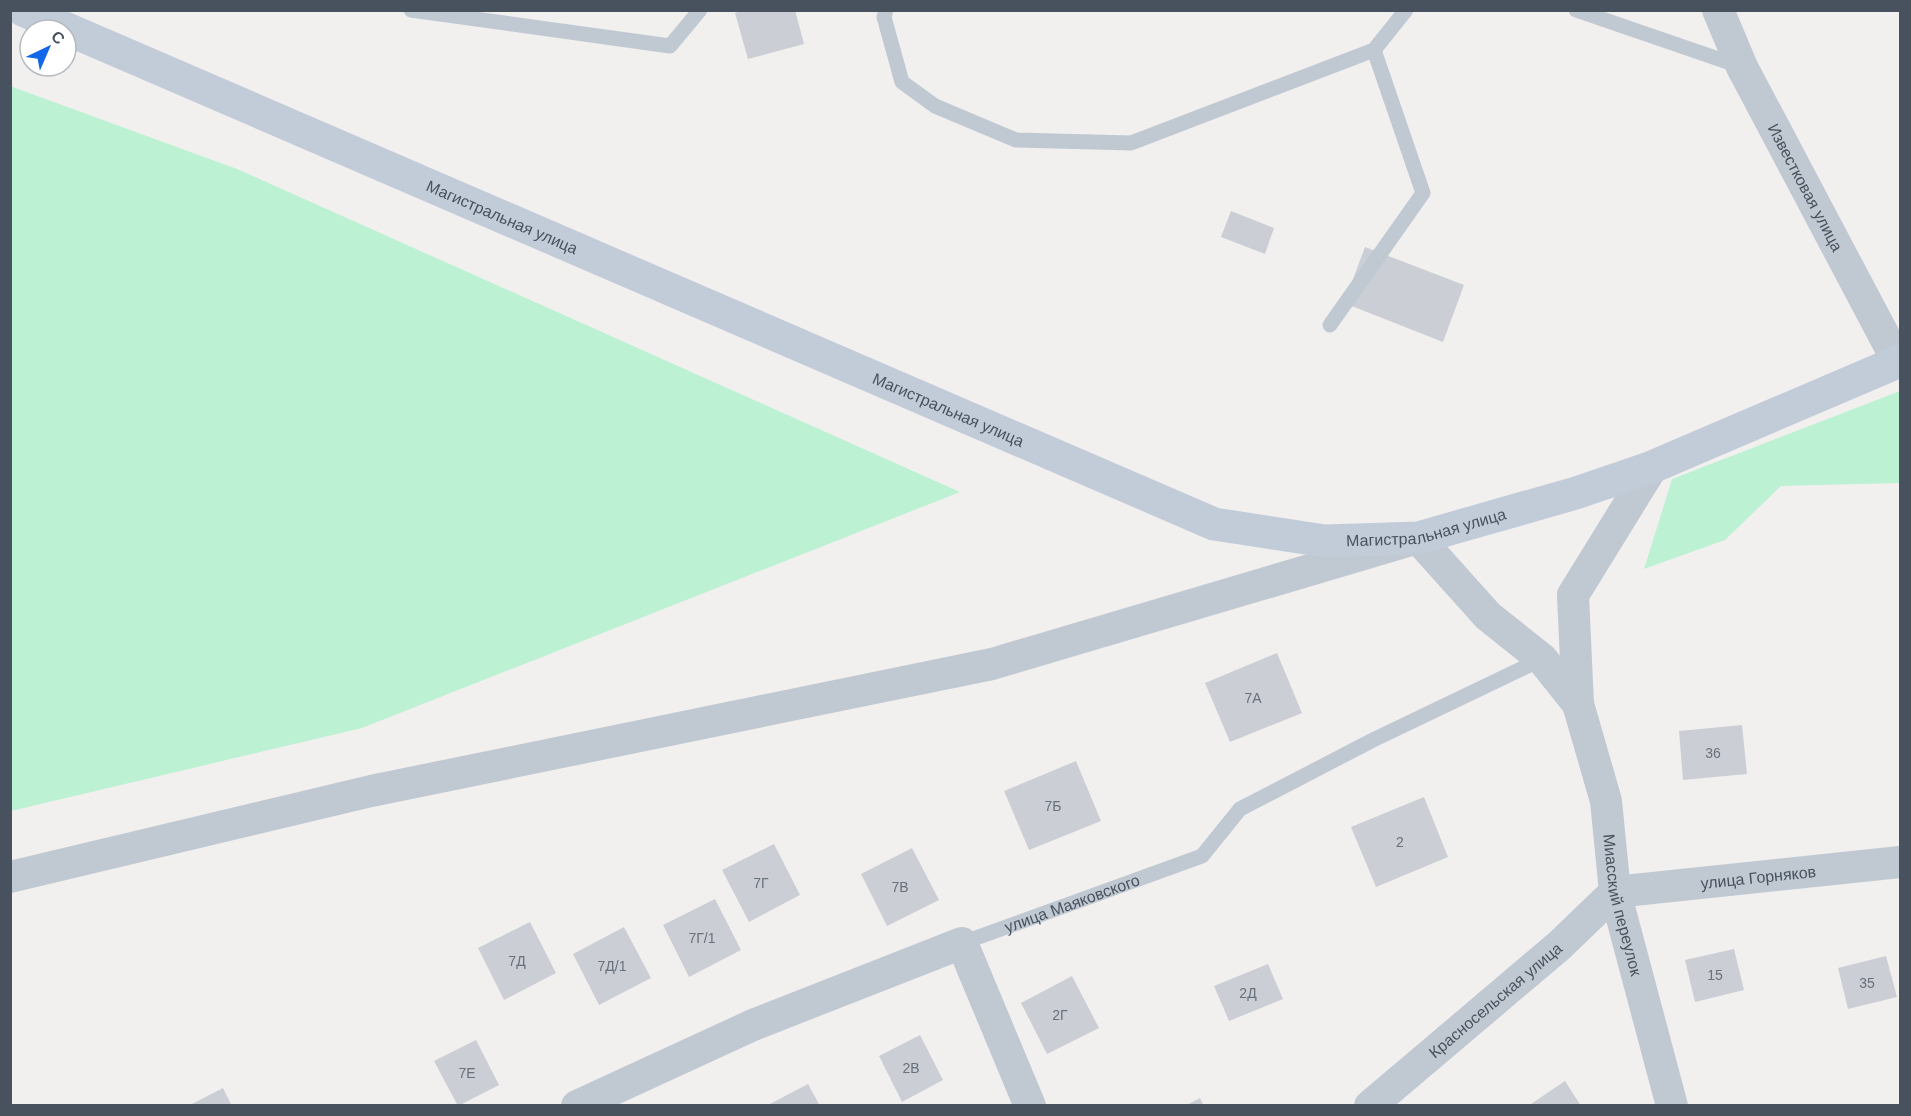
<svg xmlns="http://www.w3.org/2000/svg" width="1911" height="1116" font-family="Arial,sans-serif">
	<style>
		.green { fill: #bdf1d3 }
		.building { fill: #cbced5 }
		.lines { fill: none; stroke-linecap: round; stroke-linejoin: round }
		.lane { stroke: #c0c9d2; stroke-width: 15 }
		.street { stroke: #c0c9d2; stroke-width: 32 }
		.secondary { stroke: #c2ccd9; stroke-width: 33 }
		.labels { text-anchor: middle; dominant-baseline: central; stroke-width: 5; stroke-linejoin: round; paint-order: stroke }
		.number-label { font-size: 14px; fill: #68717c }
		.street-label { font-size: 16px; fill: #47525e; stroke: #fff }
	</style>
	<rect width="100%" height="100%" fill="#f2f0ef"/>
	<g class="green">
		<polygon points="10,86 237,169 960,492 362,728 11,811"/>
		<polygon points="1900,391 1900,483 1781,486 1725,540 1644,569 1672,479"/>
	</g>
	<g class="building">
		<polygon points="745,10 795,10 804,44 748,59 735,13"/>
		<polygon points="1231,211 1274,228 1265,254 1221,237"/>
		<polygon points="1365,247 1464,285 1443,342 1344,303"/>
		<polygon points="1277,653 1302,713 1230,742 1205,683"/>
		<polygon points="1742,725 1747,774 1683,780 1679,731"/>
		<polygon points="1076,761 1101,821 1029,850 1004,791"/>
		<polygon points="1424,797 1448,857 1376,887 1351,827"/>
		<polygon points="774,844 800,895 749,922 722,870"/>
		<polygon points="912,848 939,900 887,926 861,874"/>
		<polygon points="715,899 741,950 689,977 663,925"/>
		<polygon points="530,922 556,973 504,1000 478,948"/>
		<polygon points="624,927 651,978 599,1005 573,954"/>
		<polygon points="1734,949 1744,990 1695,1002 1685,960"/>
		<polygon points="1886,956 1897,997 1848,1009 1838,968"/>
		<polygon points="1268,964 1283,999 1229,1021 1214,986"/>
		<polygon points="1072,976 1099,1028 1047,1054 1021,1003"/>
		<polygon points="920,1035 943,1080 902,1102 879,1056"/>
		<polygon points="476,1040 499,1085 458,1106 434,1061"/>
		<polygon points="1565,1081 1581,1106 1528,1106"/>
		<polygon points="808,1084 820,1106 766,1106"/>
		<polygon points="223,1088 232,1106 188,1106"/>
		<polygon points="1200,1098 1204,1106 1185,1106"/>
	</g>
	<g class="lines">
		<g class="lane">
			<polyline points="411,10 670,46 700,10"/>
			<polyline points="886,10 884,17 902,82 935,106 1016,140 1131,143 1374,50 1406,10"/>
			<polyline points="1576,10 1742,67"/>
			<polyline points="1330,325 1423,193 1374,50"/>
			<path id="s1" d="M962 943 1202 856 1240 809 1373 740 1542 659"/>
		</g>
		<g class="street">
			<path id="s2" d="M1718 10 1742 67 1898 362"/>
			<polyline points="1578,704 1573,595 1652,467"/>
			<path id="s3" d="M10 877 371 791 992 664 1418 538 1488 616 1542 659 1578 704 1606 801 1615 892 1672 1106"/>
			<path id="s4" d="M1615 892 1900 862"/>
			<polyline points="577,1106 753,1025 962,943 1030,1106"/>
			<path id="s5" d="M1370 1106 1560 945 1615 892"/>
		</g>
		<path class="secondary" id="s6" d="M23 10 1214 524 1325 541 1418 538 1576 493 1652 467 1900 361"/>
	</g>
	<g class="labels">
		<g class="number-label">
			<text x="1253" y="698">7А</text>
			<text x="1713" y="753">36</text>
			<text x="1053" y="806">7Б</text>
			<text x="1400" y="842">2</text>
			<text x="761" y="883">7Г</text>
			<text x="900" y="887">7В</text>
			<text x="702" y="938">7Г/1</text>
			<text x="517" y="961">7Д</text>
			<text x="612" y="966">7Д/1</text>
			<text x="1715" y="975">15</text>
			<text x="1867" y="983">35</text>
			<text x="1248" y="993">2Д</text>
			<text x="1060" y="1015">2Г</text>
			<text x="911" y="1068">2В</text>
			<text x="467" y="1073">7Е</text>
		</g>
		<g class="street-label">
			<text stroke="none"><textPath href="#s2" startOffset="198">Известковая улица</textPath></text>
			<text stroke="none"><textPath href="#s6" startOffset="522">Магистральная улица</textPath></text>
			<text stroke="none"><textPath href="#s6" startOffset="1008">Магистральная улица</textPath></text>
			<text stroke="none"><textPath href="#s6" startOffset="1512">Магистральная улица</textPath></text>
			<text stroke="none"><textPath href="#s4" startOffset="144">улица Горняков</textPath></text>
			<text stroke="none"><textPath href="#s1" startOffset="117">улица Маяковского</textPath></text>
			<text stroke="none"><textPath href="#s3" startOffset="1887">Миасский переулок</textPath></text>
			<text stroke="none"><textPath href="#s5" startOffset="164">Красносельская улица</textPath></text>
		</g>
	</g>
	<rect width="1911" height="1116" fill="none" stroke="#47525e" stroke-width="24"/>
	<g transform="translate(48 48) rotate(44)"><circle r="28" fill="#ffffff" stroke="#b5babf" stroke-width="1.5"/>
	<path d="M0-4.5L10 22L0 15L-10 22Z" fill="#1268e9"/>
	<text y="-9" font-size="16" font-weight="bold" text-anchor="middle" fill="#47525e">С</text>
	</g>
</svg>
